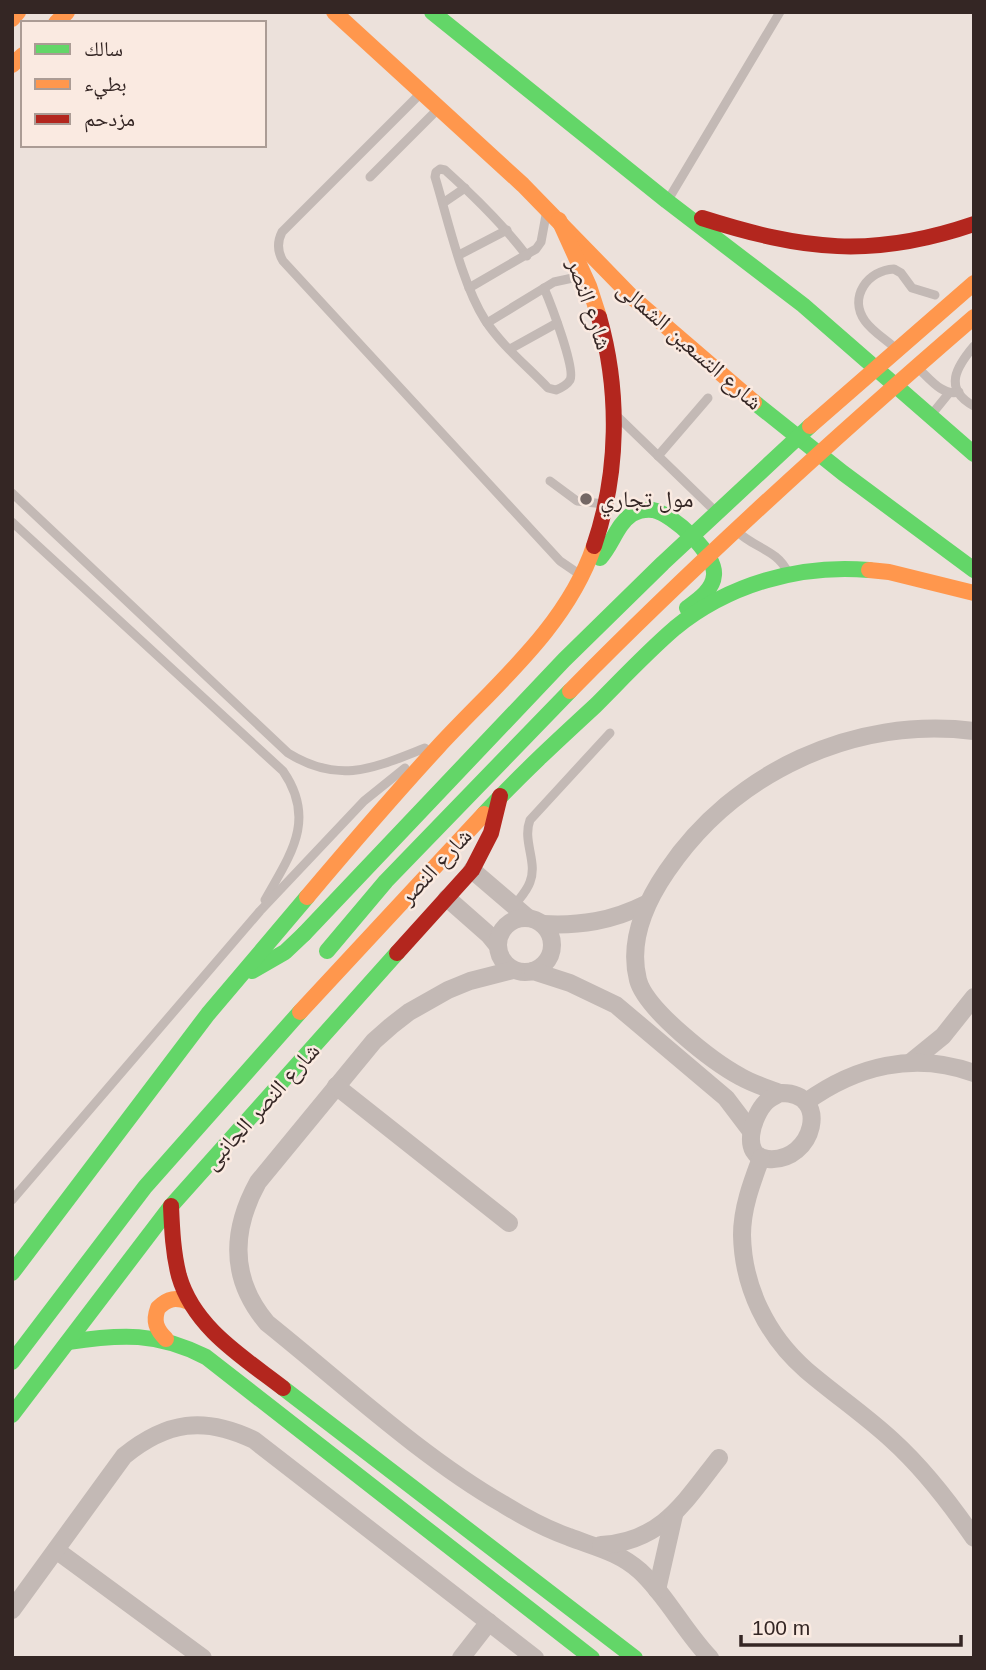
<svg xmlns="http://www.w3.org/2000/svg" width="986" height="1670" font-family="Arial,'Noto Naskh Arabic',sans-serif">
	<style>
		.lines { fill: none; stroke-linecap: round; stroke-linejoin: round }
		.lane { stroke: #c3b9b5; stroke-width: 9 }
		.street { stroke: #c3b9b5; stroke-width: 18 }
		.fast { stroke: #63d668; stroke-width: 16 }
		.slow { stroke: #ff974d; stroke-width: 16 }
		.jam { stroke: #b3261e; stroke-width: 16 }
		.fast-bridge { stroke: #63d668; stroke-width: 16 }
		.slow-bridge { stroke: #ff974d; stroke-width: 16 }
		.poi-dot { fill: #746764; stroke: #faeae1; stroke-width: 2.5 }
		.labels { text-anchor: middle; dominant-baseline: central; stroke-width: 5; stroke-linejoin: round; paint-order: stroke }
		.street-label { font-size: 23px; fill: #342624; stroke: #faeae1 }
		.poi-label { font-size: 23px; fill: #342624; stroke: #faeae1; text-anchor: start }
	</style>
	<rect width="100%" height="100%" fill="#ece1db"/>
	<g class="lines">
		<g class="lane">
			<path d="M420 94 282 232C277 242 277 251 283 261L560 561 579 574"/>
			<polyline points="370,177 437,110"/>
			<polyline points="668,200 780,12"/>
			<polyline points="443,203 465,188"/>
			<polyline points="459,255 507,230"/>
			<path d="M527 256C502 223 475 197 445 170L440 169 436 172 435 177C448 220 462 284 485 320 502 346 527 366 548 388L556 390C561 388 567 385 570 380 576 369 550 302 544 288"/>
			<polyline points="469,288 536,249 541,242 546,215"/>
			<polyline points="487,323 554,282 582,276"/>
			<path d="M974 346C957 366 942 389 974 406"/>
			<path d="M894 347C885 339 872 331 865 321 848 297 868 270 894 269L901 273 912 288 935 295"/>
			<polyline points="510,349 557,323"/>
			<path d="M918 368C929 378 943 397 959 392"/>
			<polyline points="932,414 949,393"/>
			<polyline points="619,418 715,511"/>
			<polyline points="658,456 708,398"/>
			<polyline points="550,481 577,501 604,504"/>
			<path d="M12 493 288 753C340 785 374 768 425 748"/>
			<path d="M12 522 283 771C317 820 290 855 265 900"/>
			<path d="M738 532C754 548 778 550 788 573"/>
			<path d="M514 906C519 899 527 891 530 882 538 862 522 841 530 820L610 733"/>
			<polyline points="12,1200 260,911 364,801 405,768"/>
		</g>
		<g class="street">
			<polyline points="472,870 527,917"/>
			<polyline points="447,898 489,935 498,946"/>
			<circle cx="525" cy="945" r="27"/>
			<path d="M543 924C580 926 612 921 646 904"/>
			<path d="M513 970 470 981 448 990 409 1012 391 1026 374 1041 258 1182C231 1231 230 1279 267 1323 342 1383 420 1456 503 1504 524 1517 546 1529 569 1537 595 1547 619 1552 640 1571 667 1596 684 1631 710 1658"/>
			<polyline points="533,971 570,983 616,1005 726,1098 751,1131"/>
			<polyline points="911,1062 943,1036 974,997"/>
			<polyline points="336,1086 509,1223"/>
			<path d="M780 1093C767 1088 753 1084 741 1077 713 1062 646 1010 638 980 628 941 645 903 667 871 734 772 854 716 974 731"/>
			<path d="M780 1093C832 1091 814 1163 768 1159 739 1156 753 1115 766 1102 770 1098 775 1096 780 1093Z"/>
			<path d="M806 1102C856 1066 914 1051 974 1073"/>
			<path d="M761 1158C752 1182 742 1208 742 1235 743 1287 767 1336 806 1370 834 1394 865 1415 892 1440 924 1469 950 1503 974 1538"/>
			<path d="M601 1545C662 1542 685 1501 719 1458"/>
			<polyline points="56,1550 203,1658"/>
			<polyline points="657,1590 674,1515"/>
			<path d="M12 1610 124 1456C167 1421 204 1416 254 1440L535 1658"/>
			<polyline points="461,1658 489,1622"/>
		</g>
		<g class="fast">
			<polyline points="432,12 667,201 803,305 974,454"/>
			<polyline points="754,402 843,473 974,570"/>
			<path d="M600 558C612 545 617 524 632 514 638 511 646 509 653 510 673 514 716 554 714 575 713 590 698 600 687 608"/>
			<path d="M484 814C519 776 557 741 595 706 621 680 647 652 675 628 729 584 800 564 869 570"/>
			<polyline points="252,971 285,952 304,934"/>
			<polyline points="12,1273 208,1014 307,897"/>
			<path d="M68 1342C121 1334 157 1332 206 1357L592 1658"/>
			<polyline points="12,1362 145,1187 300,1012"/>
			<polyline points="283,1388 635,1658"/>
			<polyline points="12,1415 171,1206 397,953"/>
		</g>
		<g class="slow">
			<polyline points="334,12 523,185 633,298 754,402"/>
			<polyline points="12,19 18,12"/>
			<polyline points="56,23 67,12"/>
			<polyline points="12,65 23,55"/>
			<polyline points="559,220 589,286 599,317"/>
			<polyline points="869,570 889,572 974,593"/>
			<path d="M307 897C350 846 393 796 438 747 494 686 567 627 594 546"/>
			<polyline points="300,1012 484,814"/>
			<path d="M166 1339C156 1329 153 1321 158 1308 168 1298 176 1297 189 1302"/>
		</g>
		<g class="jam">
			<path d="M702 218C803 250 872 259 974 224"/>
			<path d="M594 546C619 473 620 391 599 317"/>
			<polyline points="397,953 472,870 491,833 500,796"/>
			<path d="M171 1206C172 1229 173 1253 179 1276 194 1328 243 1357 283 1388"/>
		</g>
		<g class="fast-bridge">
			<polyline points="304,934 564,660 663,563 810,426"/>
			<polyline points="327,951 386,881 570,691"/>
		</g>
		<g class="slow-bridge">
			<polyline points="810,426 974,283"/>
			<path d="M570 691C699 560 835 437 974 317"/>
		</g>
	</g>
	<circle class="poi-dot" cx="586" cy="499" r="7"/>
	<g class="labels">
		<g class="street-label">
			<text transform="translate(590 304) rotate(71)">شارع النصر</text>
			<text transform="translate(690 345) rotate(41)">شارع التسعين الشمالى</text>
			<text transform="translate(435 866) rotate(-47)">شارع النصر</text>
			<text transform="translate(261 1106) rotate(-48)">شارع النصر الجانبى</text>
		</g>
		<g class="poi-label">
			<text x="600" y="499">مول تجاري</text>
		</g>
	</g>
	<rect width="986" height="1670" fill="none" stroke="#342624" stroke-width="28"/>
	<rect x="21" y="21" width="245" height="126" fill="#faeae1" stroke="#ab9c95" stroke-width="2"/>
	<rect x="35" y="44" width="35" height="10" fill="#63d668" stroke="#ab9c95" stroke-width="2"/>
	<text x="84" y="56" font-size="21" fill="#342624">سالك</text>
	<rect x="35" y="79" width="35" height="10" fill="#ff974d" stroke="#ab9c95" stroke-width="2"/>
	<text x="84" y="91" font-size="21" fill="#342624">بطيء</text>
	<rect x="35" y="114" width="35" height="10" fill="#b3261e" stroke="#ab9c95" stroke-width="2"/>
	<text x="84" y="126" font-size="21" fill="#342624">مزدحم</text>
	<path d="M741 1635v10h220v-10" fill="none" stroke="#342624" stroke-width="3.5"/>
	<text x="752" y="1635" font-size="21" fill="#342624" stroke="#faeae1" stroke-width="5" paint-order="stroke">100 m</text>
</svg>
